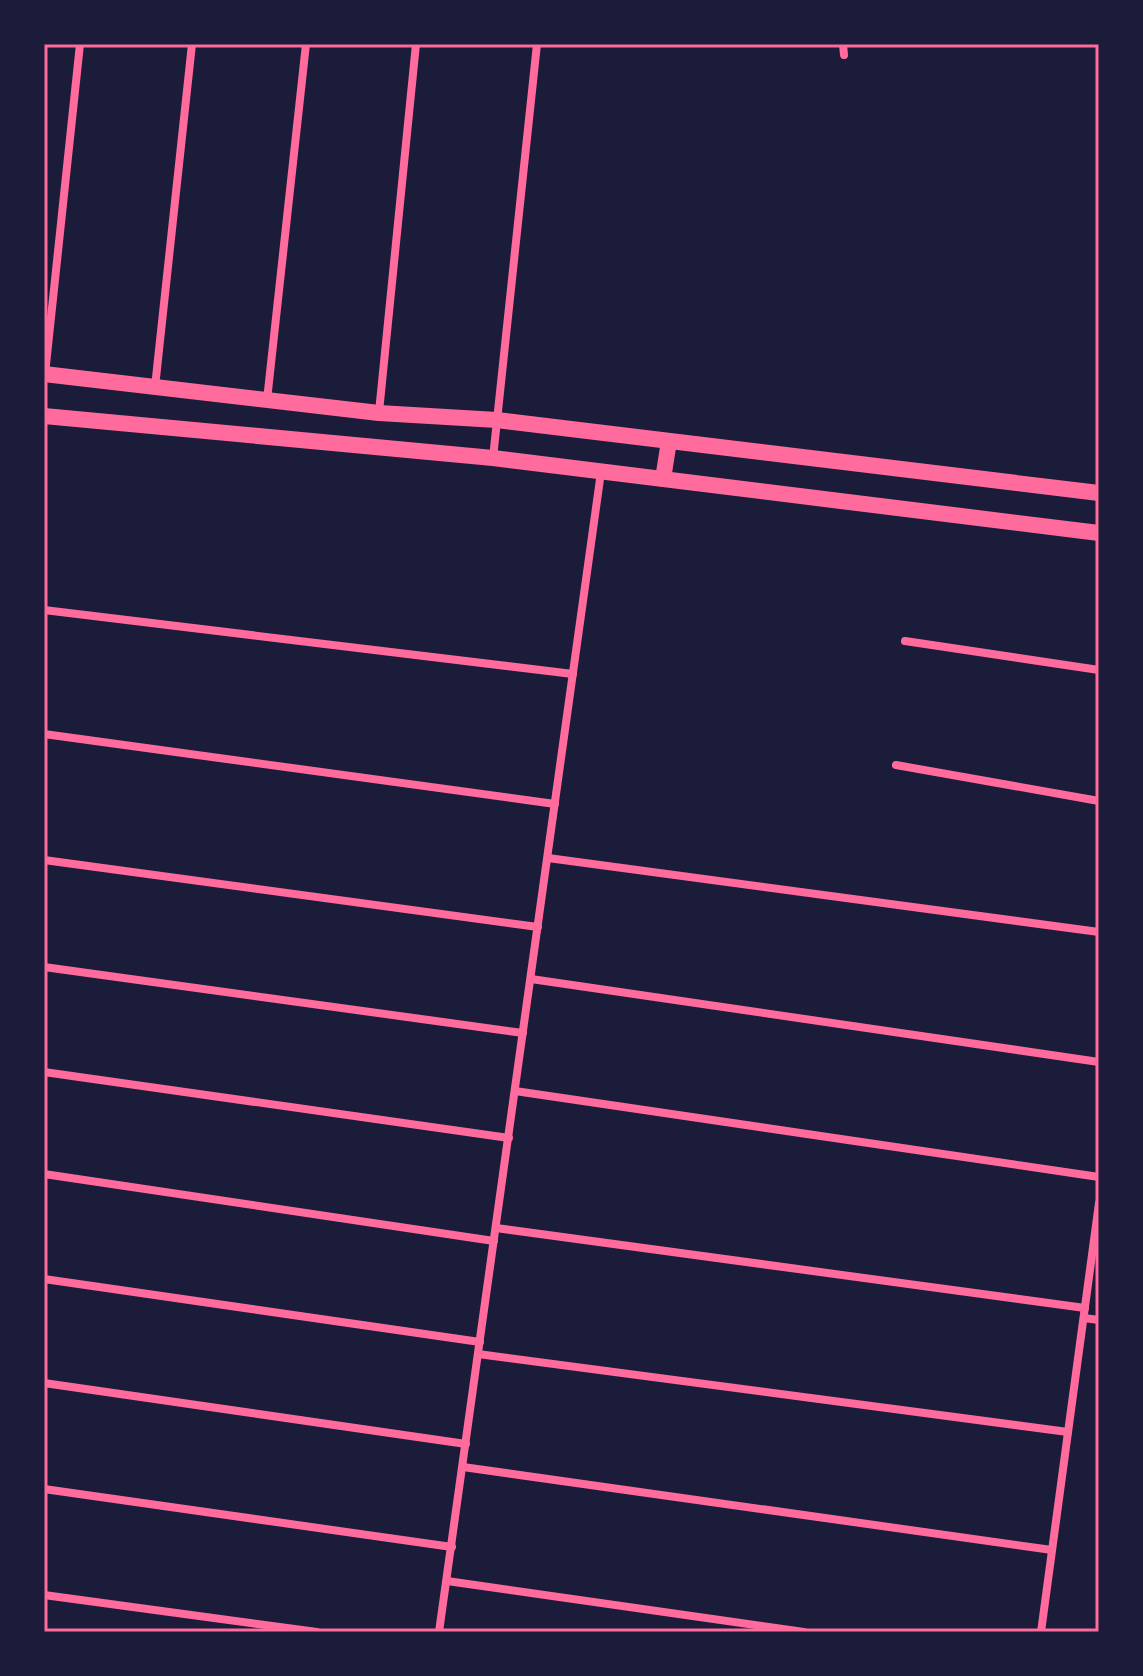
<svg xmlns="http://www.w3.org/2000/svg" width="1143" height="1676" font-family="'Roboto Condensed',sans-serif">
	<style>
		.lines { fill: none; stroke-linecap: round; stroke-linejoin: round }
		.minor { stroke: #ff6b9d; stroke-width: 8 }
		.secondary { stroke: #ff6b9d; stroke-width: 16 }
		.neatline { fill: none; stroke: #ff6b9d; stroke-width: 3 }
	</style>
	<rect width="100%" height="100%" fill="#1b1b3a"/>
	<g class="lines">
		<g class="minor">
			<polyline points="843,44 844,55"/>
			<polyline points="45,374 80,44"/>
			<polyline points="155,387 192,44"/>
			<polyline points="267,400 306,44"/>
			<polyline points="379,412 416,44"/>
			<polyline points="493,458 537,44"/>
			<polyline points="44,610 573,674"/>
			<polyline points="905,641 1099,670"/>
			<polyline points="44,734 555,804"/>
			<polyline points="896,765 1099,801"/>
			<polyline points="548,858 1099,932"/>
			<polyline points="44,860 538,927"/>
			<polyline points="44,967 523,1033"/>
			<polyline points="531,979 1099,1062"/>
			<polyline points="44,1072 509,1138"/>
			<polyline points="515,1091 1099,1177"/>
			<polyline points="44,1174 494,1241"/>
			<polyline points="496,1228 1085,1308"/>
			<polyline points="44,1279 480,1342"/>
			<polyline points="1084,1318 1099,1320"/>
			<polyline points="478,1354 1068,1432"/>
			<polyline points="44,1383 466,1444"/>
			<polyline points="463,1467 1052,1550"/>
			<polyline points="44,1489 452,1547"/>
			<polyline points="447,1581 804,1632"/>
			<polyline points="44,1595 317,1632"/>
			<polyline points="439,1632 601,472"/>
			<polyline points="1041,1632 1099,1203"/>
		</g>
		<g class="secondary">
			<polyline points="44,374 379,413 497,420 1099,493"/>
			<polyline points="44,416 493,458 1099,533"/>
			<polyline points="663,479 669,441"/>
		</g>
	</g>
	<rect width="1143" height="1676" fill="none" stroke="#1b1b3a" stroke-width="92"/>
	<rect x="46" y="46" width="1051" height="1584" class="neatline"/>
</svg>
